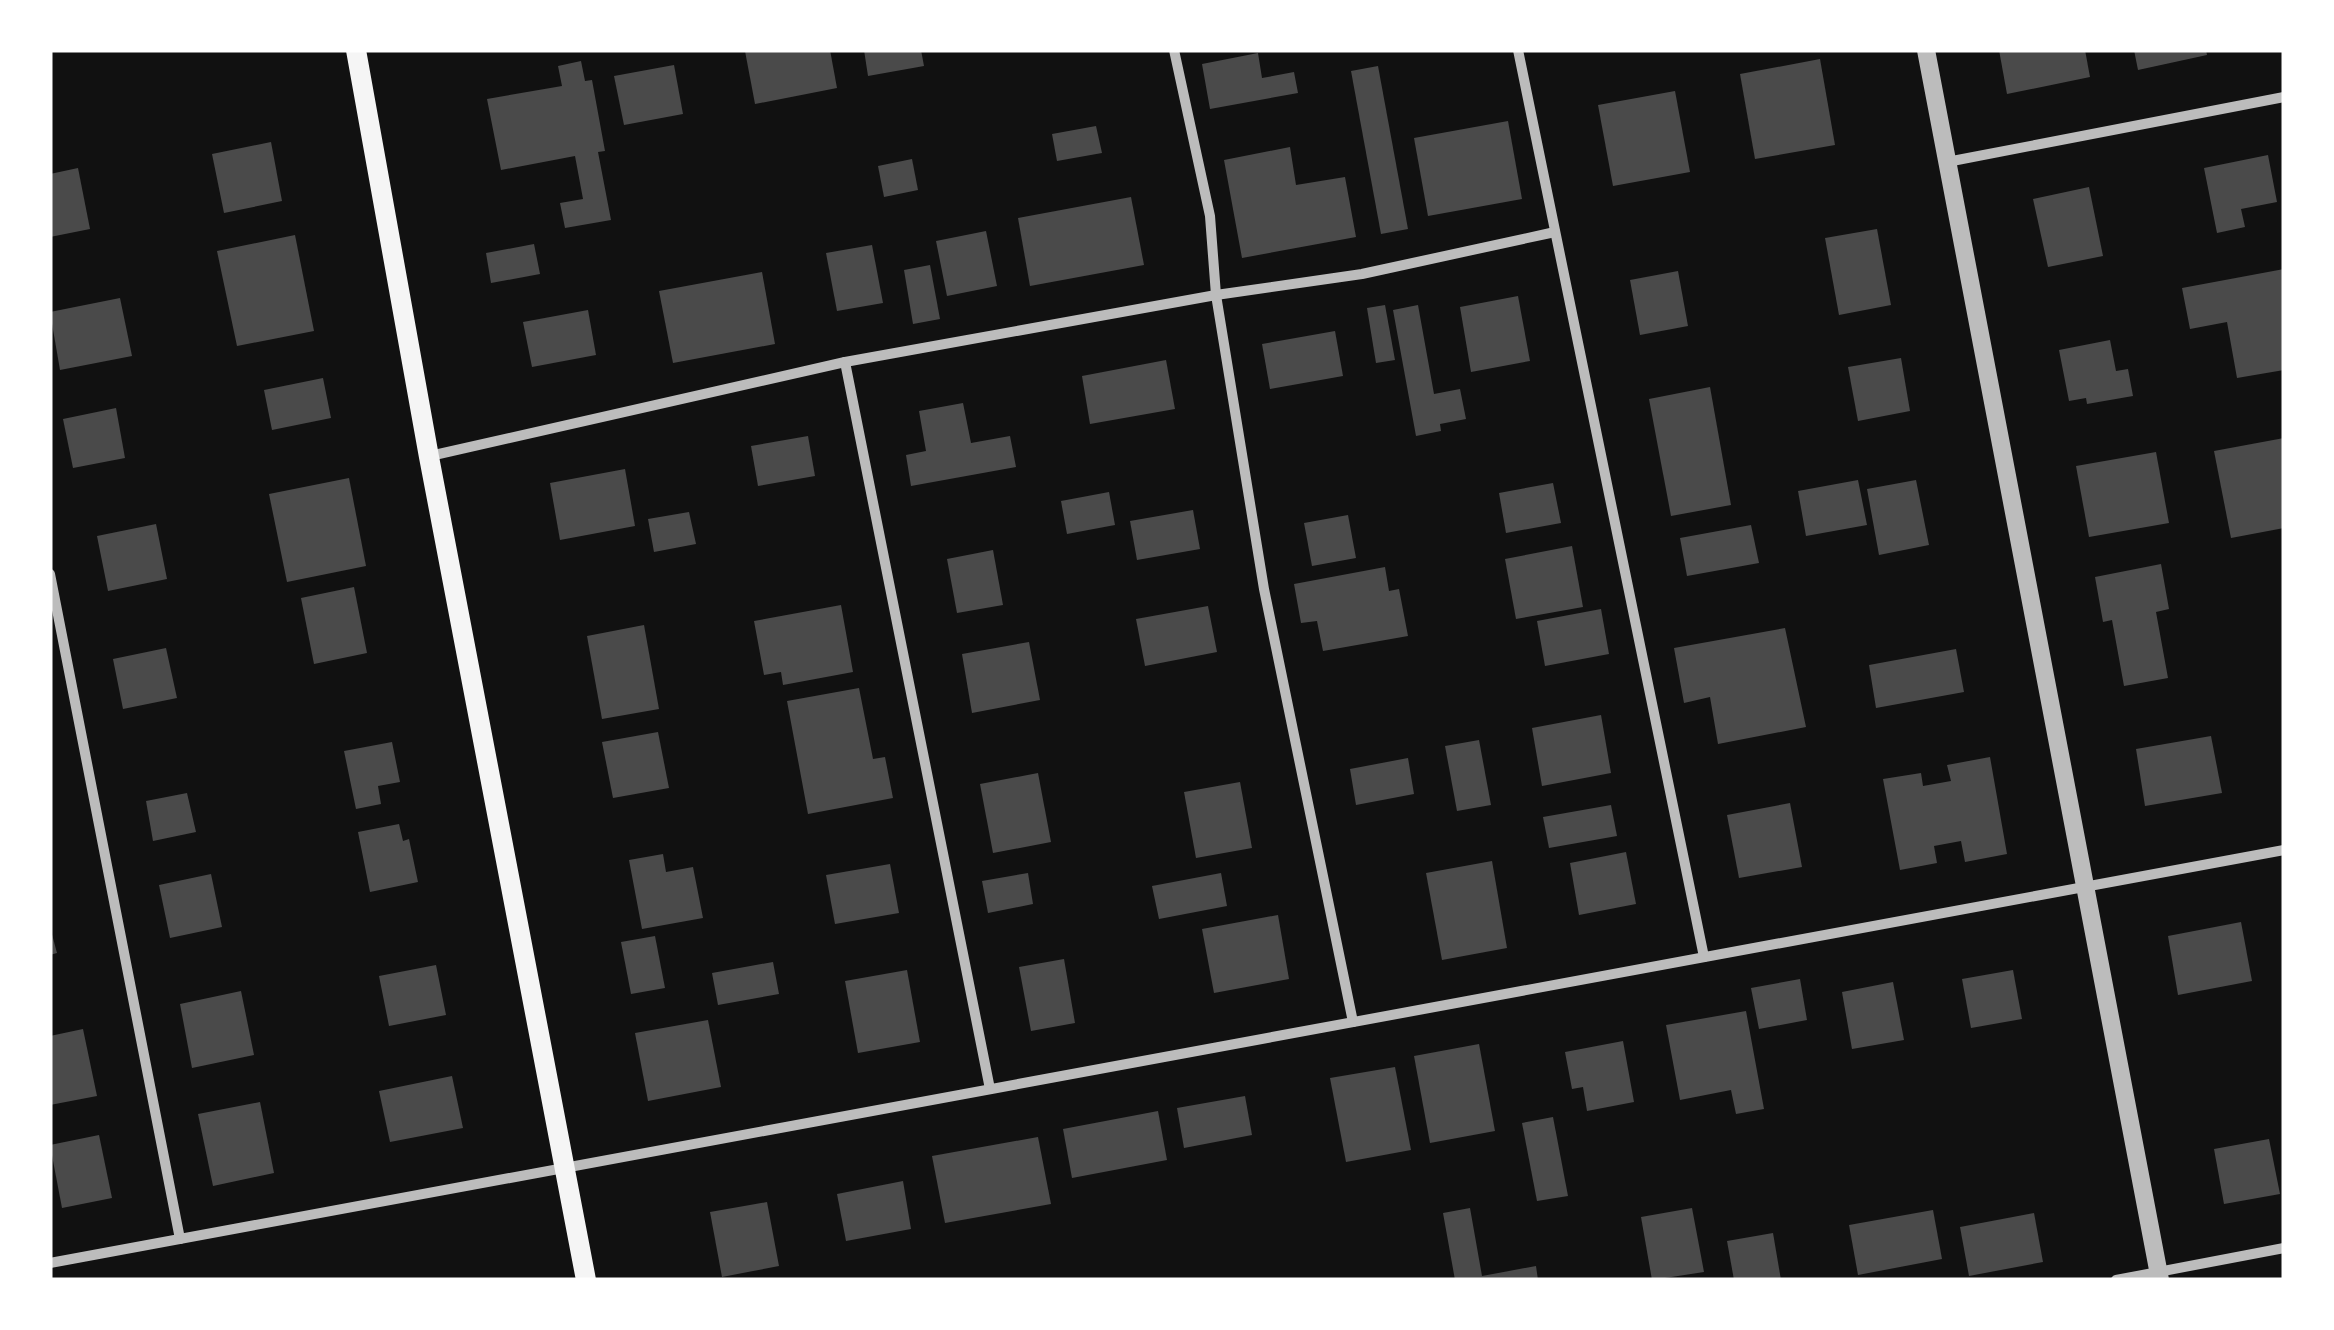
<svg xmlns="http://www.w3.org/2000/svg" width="2334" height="1330" font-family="'Fira Sans Condensed',sans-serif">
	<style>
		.building { fill: #4a4a4a }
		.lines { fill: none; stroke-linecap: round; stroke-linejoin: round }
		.minor { stroke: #bcbcbc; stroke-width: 10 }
		.tertiary { stroke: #bcbcbc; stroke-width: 18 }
		.secondary { stroke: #f5f5f5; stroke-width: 20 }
	</style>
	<rect width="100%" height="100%" fill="#111"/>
	<g class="building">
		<polygon points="830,50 837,88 755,104 745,51"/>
		<polygon points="864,50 921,50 924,66 868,76"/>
		<polygon points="1999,50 2085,50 2090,77 2007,94"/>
		<polygon points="2134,50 2206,50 2207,55 2138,70"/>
		<polygon points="1258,53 1262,78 1294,72 1298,93 1210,109 1202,64"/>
		<polygon points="1820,59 1835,145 1755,159 1740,74"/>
		<polygon points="581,61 585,81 592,80 605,151 598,152 611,220 565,228 560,203 583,199 575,156 501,170 487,99 562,86 558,66"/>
		<polygon points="674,65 683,114 624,125 614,76"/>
		<polygon points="1378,66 1408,229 1381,234 1351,71"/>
		<polygon points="1675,91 1690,172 1613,186 1598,105"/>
		<polygon points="1508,121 1522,199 1428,216 1414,138"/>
		<polygon points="1096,126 1102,153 1057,161 1052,134"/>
		<polygon points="271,142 282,201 224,213 212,154"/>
		<polygon points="1290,147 1296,185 1345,177 1356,237 1242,258 1224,160"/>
		<polygon points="2268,155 2277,202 2241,209 2245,227 2217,233 2204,168"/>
		<polygon points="912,159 918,190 884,197 878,166"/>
		<polygon points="78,168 90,229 50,237 50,174"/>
		<polygon points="2089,187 2103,256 2048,267 2033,199"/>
		<polygon points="1131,197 1144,265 1030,286 1018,218"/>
		<polygon points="1877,229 1891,305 1839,315 1825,238"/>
		<polygon points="986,231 997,286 947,296 936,241"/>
		<polygon points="295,235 314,331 237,346 217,251"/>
		<polygon points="534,244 540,274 491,283 486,253"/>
		<polygon points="872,245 883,303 837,311 826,253"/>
		<polygon points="930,265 940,319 913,324 904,270"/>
		<polygon points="2284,269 2284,370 2237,378 2227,322 2190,329 2182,288"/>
		<polygon points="1678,271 1688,326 1640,335 1630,280"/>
		<polygon points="762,272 775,344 673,363 659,291"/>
		<polygon points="1518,296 1530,361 1471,372 1460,307"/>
		<polygon points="120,298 132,356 60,370 50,312"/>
		<polygon points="1385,305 1395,360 1376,363 1367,308"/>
		<polygon points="1418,305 1434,394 1460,389 1466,419 1440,424 1441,431 1416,436 1393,310"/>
		<polygon points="588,310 596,355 532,367 523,322"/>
		<polygon points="1335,331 1343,376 1270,389 1262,344"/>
		<polygon points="2110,340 2116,371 2128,369 2133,396 2087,404 2086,398 2069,401 2059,350"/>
		<polygon points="1901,358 1910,411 1858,421 1848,367"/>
		<polygon points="1166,360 1175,409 1090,424 1082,376"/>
		<polygon points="323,378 331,418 272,430 264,390"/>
		<polygon points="1710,387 1731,505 1671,516 1649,399"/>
		<polygon points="963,403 971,443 1010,436 1016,467 911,486 906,455 926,451 919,411"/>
		<polygon points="116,408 125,458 73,468 63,419"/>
		<polygon points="808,436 815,476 758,486 751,446"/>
		<polygon points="2284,438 2284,528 2231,538 2214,451"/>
		<polygon points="2156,452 2169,523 2089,537 2076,466"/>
		<polygon points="625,469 635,526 560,540 550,483"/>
		<polygon points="349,478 366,566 287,582 269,494"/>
		<polygon points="1858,480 1867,525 1806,536 1798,491"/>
		<polygon points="1916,480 1929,545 1879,555 1867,489"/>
		<polygon points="1553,483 1561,523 1506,533 1499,493"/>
		<polygon points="1109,492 1115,525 1067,534 1061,501"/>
		<polygon points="1193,510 1200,549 1137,560 1130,521"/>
		<polygon points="689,512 696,544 654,552 648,519"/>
		<polygon points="1348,515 1356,558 1312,566 1304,523"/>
		<polygon points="156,524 167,579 108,591 97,536"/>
		<polygon points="1751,525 1759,563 1687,576 1680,538"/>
		<polygon points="1572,546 1583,607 1516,619 1505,559"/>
		<polygon points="993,550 1003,605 957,613 947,559"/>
		<polygon points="2161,564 2169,609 2156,612 2168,678 2124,686 2112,620 2103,622 2095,577"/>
		<polygon points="1385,567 1389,591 1399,589 1408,636 1323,651 1317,621 1301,623 1294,584"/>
		<polygon points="354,587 367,653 314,664 301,598"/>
		<polygon points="841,605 853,672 783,685 781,672 764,675 754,621"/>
		<polygon points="1208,606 1217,652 1145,666 1136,619"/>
		<polygon points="1601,609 1609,654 1545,666 1537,621"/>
		<polygon points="644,625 659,709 602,719 587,636"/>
		<polygon points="1785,628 1806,727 1718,744 1710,697 1684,703 1674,648"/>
		<polygon points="1029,642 1040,700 972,713 962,654"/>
		<polygon points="166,648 177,698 123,709 113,659"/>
		<polygon points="1956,649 1964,692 1876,708 1869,665"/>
		<polygon points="859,688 873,759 885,757 893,798 808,814 787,701"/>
		<polygon points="1601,715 1611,773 1542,786 1532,728"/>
		<polygon points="658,732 669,788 613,798 602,742"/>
		<polygon points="2211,736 2222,793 2145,806 2136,749"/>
		<polygon points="1479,740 1491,805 1457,811 1445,746"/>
		<polygon points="392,742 400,782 378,786 381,804 356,809 344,751"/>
		<polygon points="1990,757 2007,854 1965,862 1961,841 1934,846 1937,863 1900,870 1883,779 1921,773 1923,786 1951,781 1947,765"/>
		<polygon points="1408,758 1414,794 1356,805 1350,769"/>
		<polygon points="1038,773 1051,842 993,853 980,784"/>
		<polygon points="1240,782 1252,848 1196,858 1184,792"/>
		<polygon points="187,793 196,832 153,841 146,801"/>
		<polygon points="1790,803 1802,867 1739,878 1727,815"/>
		<polygon points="1611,805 1617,836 1549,848 1543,817"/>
		<polygon points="399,824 403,841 409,839 418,882 370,892 358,832"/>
		<polygon points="1626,852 1636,904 1579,915 1570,863"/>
		<polygon points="663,854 666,872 693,867 703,918 642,929 629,860"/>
		<polygon points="1492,861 1507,948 1442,960 1426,873"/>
		<polygon points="890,864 899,913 835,924 826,875"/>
		<polygon points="1028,873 1033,904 988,913 982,881"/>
		<polygon points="1221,873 1227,906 1159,919 1152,886"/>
		<polygon points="211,874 222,927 170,938 159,885"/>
		<polygon points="1278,915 1289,979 1214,993 1202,929"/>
		<polygon points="2241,922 2252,981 2178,995 2168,936"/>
		<polygon points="50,927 57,953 50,955"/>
		<polygon points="655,936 665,988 631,994 621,942"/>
		<polygon points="1064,959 1075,1023 1031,1031 1019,967"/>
		<polygon points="773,962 779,994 718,1005 712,973"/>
		<polygon points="436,965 446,1015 389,1026 379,976"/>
		<polygon points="907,970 920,1042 858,1053 845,981"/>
		<polygon points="2013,970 2022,1019 1971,1028 1962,979"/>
		<polygon points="1800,979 1807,1020 1759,1029 1751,988"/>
		<polygon points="1893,982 1904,1040 1852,1049 1842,992"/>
		<polygon points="241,991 254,1055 192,1068 180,1004"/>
		<polygon points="1746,1011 1764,1109 1736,1114 1731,1090 1680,1100 1666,1025"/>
		<polygon points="708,1020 721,1087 648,1101 635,1033"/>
		<polygon points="83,1029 97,1096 50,1105 50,1036"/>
		<polygon points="1623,1041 1634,1102 1587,1111 1583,1087 1572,1089 1565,1052"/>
		<polygon points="1479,1044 1495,1131 1430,1143 1414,1056"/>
		<polygon points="1395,1067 1411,1150 1346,1162 1330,1078"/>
		<polygon points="452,1076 463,1128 390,1142 379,1091"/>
		<polygon points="1245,1096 1252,1135 1184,1148 1177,1108"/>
		<polygon points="260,1102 274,1173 213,1186 198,1114"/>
		<polygon points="1158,1111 1167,1160 1072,1178 1063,1129"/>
		<polygon points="1553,1117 1568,1196 1537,1201 1522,1123"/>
		<polygon points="99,1135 112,1198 62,1208 50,1145"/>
		<polygon points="1038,1137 1051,1204 945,1223 932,1156"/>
		<polygon points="2269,1139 2280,1194 2224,1204 2214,1149"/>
		<polygon points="903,1181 911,1229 846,1241 837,1194"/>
		<polygon points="767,1202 779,1266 722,1277 710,1212"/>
		<polygon points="1470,1208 1482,1276 1536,1266 1538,1280 1455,1280 1443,1213"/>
		<polygon points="1692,1208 1704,1272 1652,1280 1641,1217"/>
		<polygon points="1933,1210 1942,1259 1858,1275 1849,1225"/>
		<polygon points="2034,1213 2043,1262 1969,1276 1960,1227"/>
		<polygon points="1773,1233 1781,1280 1734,1280 1727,1241"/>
	</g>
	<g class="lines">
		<g class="minor">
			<polyline points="1174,50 1210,216 1216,295 1264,589 1353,1022"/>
			<polyline points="1518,50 1704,957"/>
			<polyline points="1947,162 2284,97"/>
			<polyline points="845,362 990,1089"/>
			<polyline points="430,456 845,362 1216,295 1362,274 1555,232"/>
			<polyline points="50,574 180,1239"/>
			<polyline points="50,1263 2284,850"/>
			<polyline points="2116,1280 2284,1248"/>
		</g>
		<polyline class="tertiary" points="1926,50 2160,1280"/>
		<polyline class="secondary" points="356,50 429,457 586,1280"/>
	</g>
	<rect width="2334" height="1330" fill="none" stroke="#ffffff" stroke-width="105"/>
</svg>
